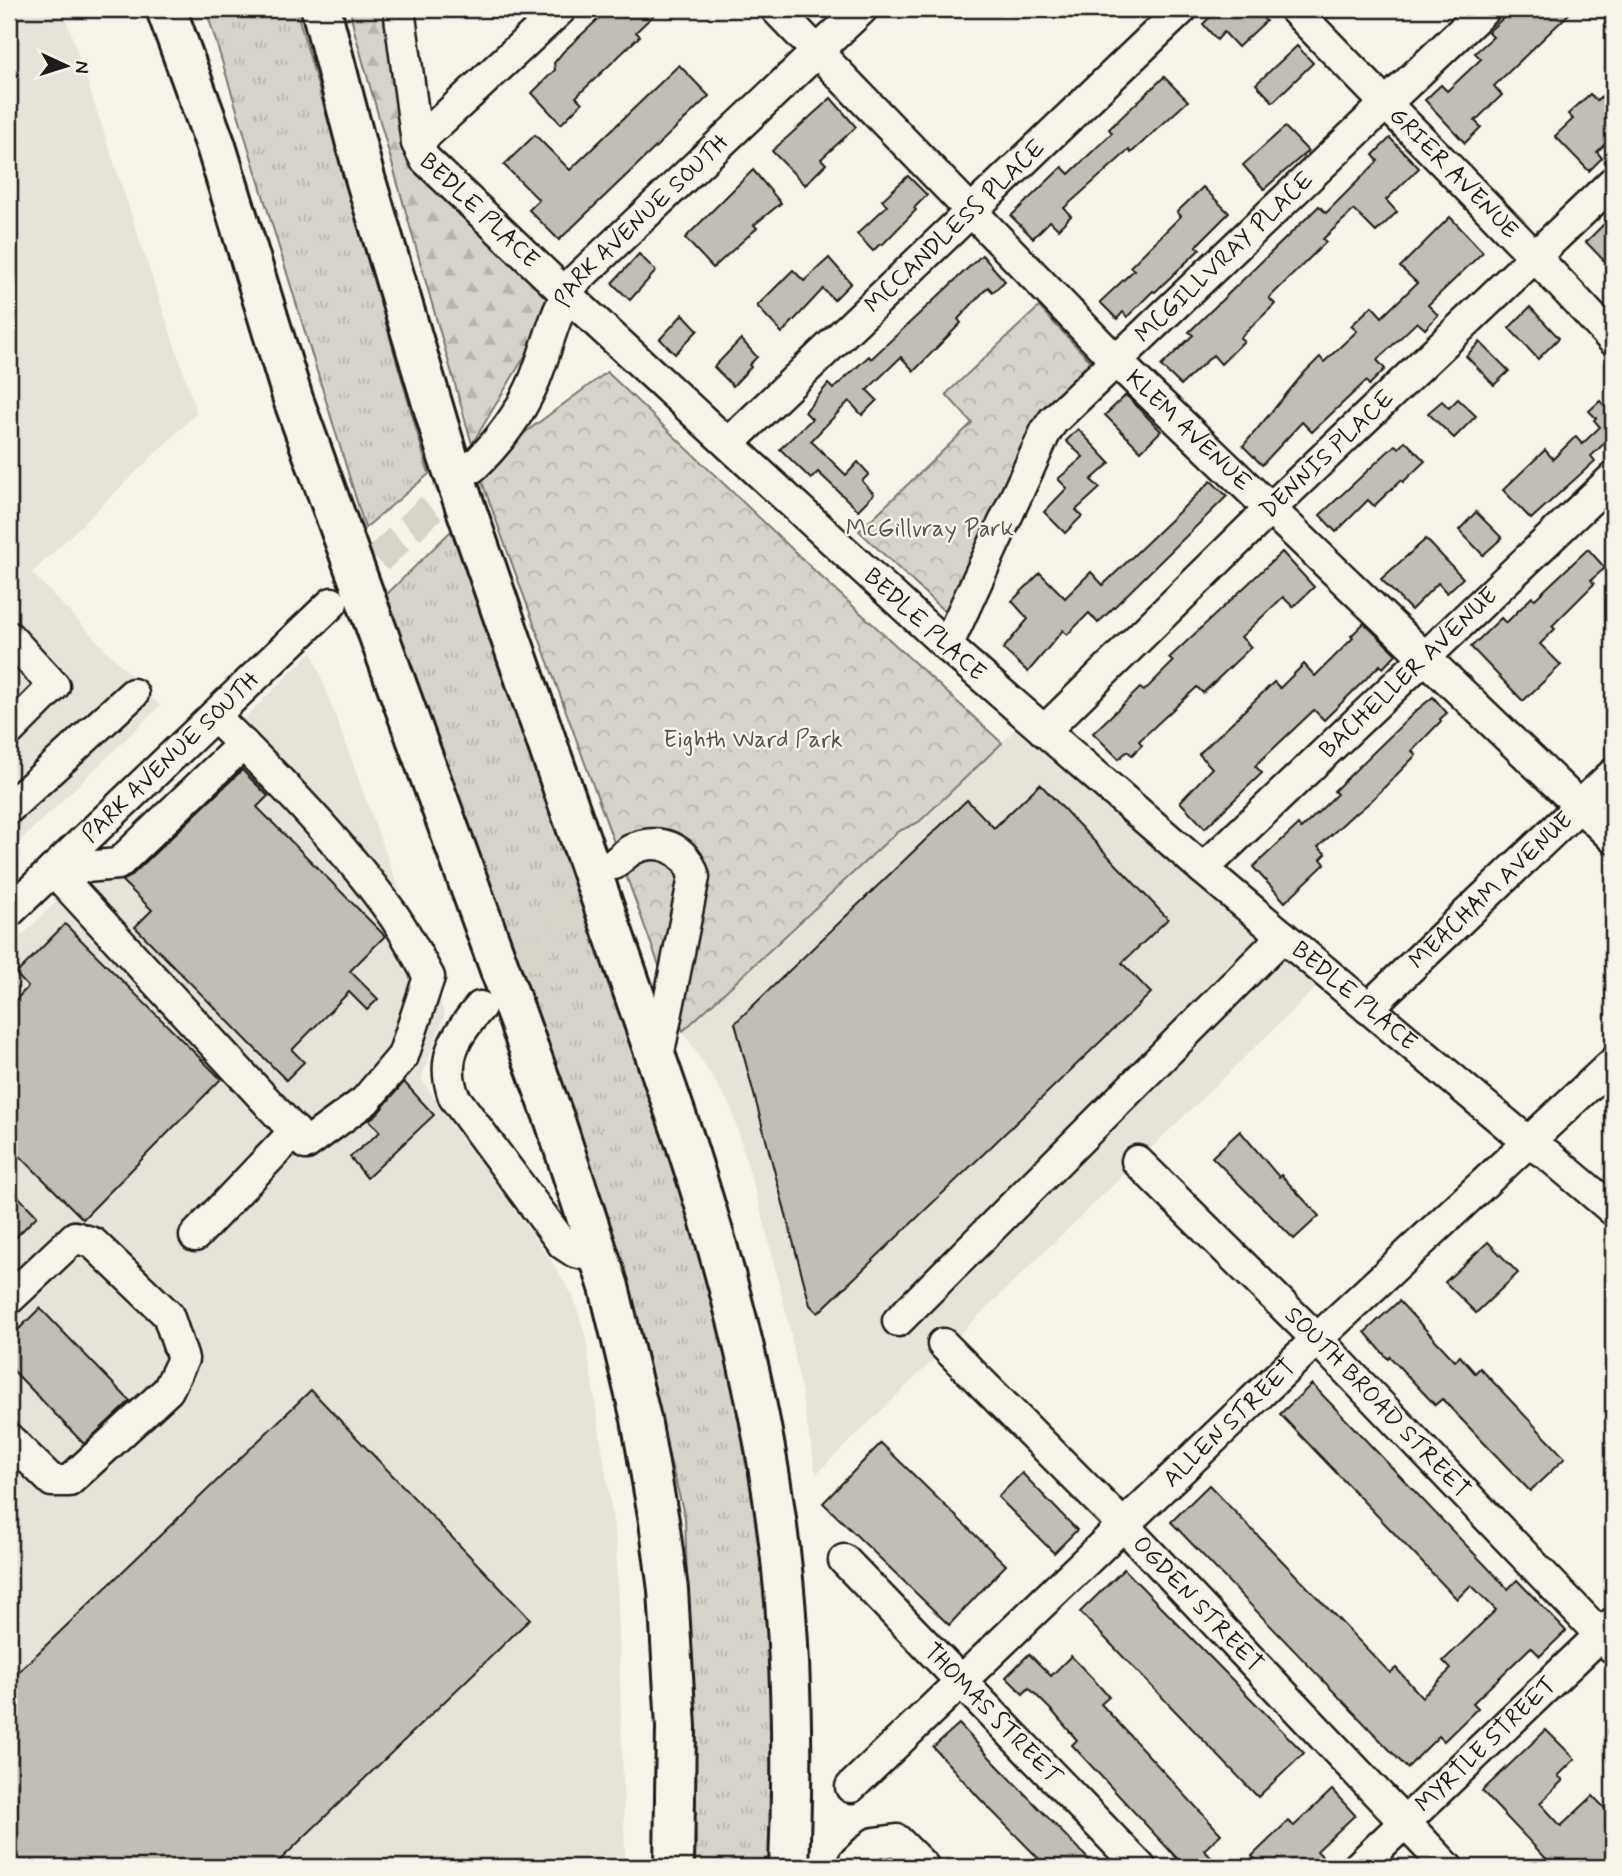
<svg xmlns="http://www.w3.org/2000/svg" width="1622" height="1876" font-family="Mynerve,sans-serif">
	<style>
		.built { fill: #e6e3d9 }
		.grass { fill: url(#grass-tufts); stroke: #7a7874; stroke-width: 2 }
		.forest { fill: url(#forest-firs); stroke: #7a7874; stroke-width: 2 }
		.park { fill: url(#park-crowns); stroke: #7a7874; stroke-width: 2 }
		.building { fill: #c0beb5; stroke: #1c1c1c; stroke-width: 2 }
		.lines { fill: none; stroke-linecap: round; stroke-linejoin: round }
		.minor-tunnel { stroke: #d6d3c9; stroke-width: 30; stroke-dasharray: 30 15; stroke-linecap: butt }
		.minor-casing { stroke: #1c1c1c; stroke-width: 35 }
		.highway-casing { stroke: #1c1c1c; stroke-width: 44 }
		.minor { stroke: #f7f3e8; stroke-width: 30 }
		.highway { stroke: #f7f3e8; stroke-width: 38 }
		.labels { text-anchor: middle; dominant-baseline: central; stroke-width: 5; stroke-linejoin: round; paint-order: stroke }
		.street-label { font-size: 24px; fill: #1c1c1c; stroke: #f7f3e8 }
		.park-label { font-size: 24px; fill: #545351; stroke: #f7f3e8 }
	</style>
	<defs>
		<pattern id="grass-tufts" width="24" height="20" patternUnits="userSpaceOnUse" patternTransform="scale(1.75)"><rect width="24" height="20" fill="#d7d3cb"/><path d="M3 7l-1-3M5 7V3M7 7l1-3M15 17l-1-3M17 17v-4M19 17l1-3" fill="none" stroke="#b8b5ae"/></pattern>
		<pattern id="forest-firs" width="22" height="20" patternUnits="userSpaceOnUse" patternTransform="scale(1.75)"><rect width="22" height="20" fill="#d7d3cb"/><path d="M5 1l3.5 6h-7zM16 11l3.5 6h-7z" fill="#b8b5ae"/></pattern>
		<pattern id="park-crowns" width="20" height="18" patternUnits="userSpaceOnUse" patternTransform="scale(1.75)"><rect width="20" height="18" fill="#d7d3cb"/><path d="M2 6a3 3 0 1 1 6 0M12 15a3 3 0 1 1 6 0" fill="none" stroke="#b8b5ae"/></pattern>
	</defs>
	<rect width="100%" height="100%" fill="#f7f3e8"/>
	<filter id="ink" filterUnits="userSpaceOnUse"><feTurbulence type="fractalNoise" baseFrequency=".0143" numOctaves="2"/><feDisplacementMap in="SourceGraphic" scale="14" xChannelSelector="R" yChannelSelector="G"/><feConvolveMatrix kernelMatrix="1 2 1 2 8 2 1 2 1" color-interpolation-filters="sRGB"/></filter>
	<g filter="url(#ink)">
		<g class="built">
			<polygon points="9,9 63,9 197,413 32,573 160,706 9,852"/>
			<polygon points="312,652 445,1015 421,1079 552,1262 573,1296 585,1334 616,1541 625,1855 623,1867 9,1867 9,948"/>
			<polygon points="1026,719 1328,976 816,1474 790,1329 764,1222 731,1107 683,1031 897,832 919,822"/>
		</g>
		<g class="grass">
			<polygon points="206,9 296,9 429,474 365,528"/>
			<polygon points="451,531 528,745 694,1222 751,1465 778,1651 773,1867 693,1867 696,1844 685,1518 605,1206 386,595"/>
		</g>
		<polygon class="forest" points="350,9 390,9 416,153 559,299 472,444 354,30"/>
		<g class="park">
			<polygon points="1039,307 1090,361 1041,415 945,612 859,531 972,423 946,394"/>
			<polygon points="607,372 816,572 1002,743 919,822 897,832 683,1031 477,468"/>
		</g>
		<g class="building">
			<polygon points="609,9 660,9 636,32 640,36 576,97 582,103 561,124 532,93 555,70 554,63 563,52"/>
			<polygon points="1218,9 1254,9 1266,21 1238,47 1224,32 1217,40 1203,24"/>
			<polygon points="1513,9 1574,9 1494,86 1502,95 1475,121 1481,127 1465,143 1425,100 1441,85 1447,91 1481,59 1475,53 1493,37 1488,32"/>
			<polygon points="1297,46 1313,63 1273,102 1256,84"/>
			<polygon points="679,65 709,96 559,240 529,210 539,200 504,165 535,135 570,170"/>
			<polygon points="1164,77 1188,101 1131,153 1129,150 1064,208 1071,216 1058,229 1050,221 1033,238 1011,216 1062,167 1069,174 1112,133 1109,129"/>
			<polygon points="1613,85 1613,136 1597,152 1602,158 1589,171 1555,136 1573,119 1568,114 1590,94 1597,101"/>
			<polygon points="831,98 856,127 821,159 826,164 805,185 772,151"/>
			<polygon points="1285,127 1308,151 1264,189 1243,165"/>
			<polygon points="1390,138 1419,168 1386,200 1397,212 1376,232 1354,210 1323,239 1326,242 1269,298 1275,304 1240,338 1244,341 1221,364 1213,355 1181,385 1161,366 1193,335 1189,332 1319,206 1326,213 1378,161 1373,155"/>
			<polygon points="753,170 781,203 754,225 757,228 713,268 685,238"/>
			<polygon points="908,176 927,195 914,208 916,210 882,245 880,244 873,251 857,234 887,206 882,200"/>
			<polygon points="1203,187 1229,213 1196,246 1200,249 1155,292 1153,291 1127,317 1123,312 1117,319 1100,302 1134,270 1130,267 1181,216 1177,212"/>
			<polygon points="1613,215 1613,270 1586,242"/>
			<polygon points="1450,217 1483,252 1428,305 1438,315 1425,329 1417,322 1377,360 1385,369 1369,385 1366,381 1312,432 1302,422 1262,465 1243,446 1303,374 1320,357 1324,362 1357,331 1351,326 1372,306 1382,317 1417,283 1400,267"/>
			<polygon points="639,254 656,271 630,300 612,283"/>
			<polygon points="982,255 1005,281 993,292 988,287 958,319 961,323 914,371 901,357 867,390 877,400 862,415 849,401 811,441 846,475 858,462 869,474 862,481 874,494 858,510 818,472 811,479 780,449 812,419 805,412 828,384 833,389 869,356 871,359"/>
			<polygon points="829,258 851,283 834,300 823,289 782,333 757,306 793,270 804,281"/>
			<polygon points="1530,307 1559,338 1538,359 1509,328"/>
			<polygon points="683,314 698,330 675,354 660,339"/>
			<polygon points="741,339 757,357 749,365 751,367 733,386 714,367"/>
			<polygon points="1480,342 1509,371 1494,385 1466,356"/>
			<polygon points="1126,395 1161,431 1141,451 1105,415"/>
			<polygon points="1458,399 1476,416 1454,438 1428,413 1442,401 1449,408"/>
			<polygon points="1613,400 1613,441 1610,438 1591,456 1595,461 1531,519 1503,490 1545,450 1553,459 1573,439 1576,437 1582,444 1600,427 1594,420 1596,418 1589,411 1600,401 1606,407"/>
			<polygon points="1078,429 1110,463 1091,480 1100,488 1076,510 1082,516 1065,533 1044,512 1067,488 1058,479 1083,457 1066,441"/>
			<polygon points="1405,441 1425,461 1403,482 1401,480 1374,506 1368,500 1336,532 1320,515 1395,445 1399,448"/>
			<polygon points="1211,481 1227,496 1098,623 1089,613 1067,635 1063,630 1028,672 1003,649 1028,619 1012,601 1040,573 1065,598 1091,572 1103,585"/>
			<polygon points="1476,512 1502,538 1483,555 1459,530"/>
			<polygon points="1426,539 1463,578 1447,593 1438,583 1411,610 1381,579"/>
			<polygon points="1588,549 1605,568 1591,580 1594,584 1552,626 1555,629 1540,644 1561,665 1523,701 1471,647 1501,618 1506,623 1532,597 1535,599"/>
			<polygon points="1282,552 1314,587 1293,607 1283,597 1241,637 1251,647 1203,693 1197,687 1139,741 1142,745 1132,755 1127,751 1119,759 1093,733 1140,688 1144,691 1173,662 1169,658"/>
			<polygon points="1364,623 1396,654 1383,668 1380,665 1324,720 1314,710 1255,766 1262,773 1205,828 1180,802 1212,768 1199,754 1274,682 1280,688 1304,664 1315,676 1353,638 1351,636"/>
			<polygon points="1433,697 1447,713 1440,719 1441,721 1412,751 1416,755 1370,802 1356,814 1355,813 1318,847 1326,854 1321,859 1325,864 1285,902 1253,867 1298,825 1301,829 1337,794 1334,791 1417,710"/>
			<polygon points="242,770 268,796 257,807 385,936 350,971 378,999 367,1010 349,992 292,1050 304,1062 286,1080 135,927 152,910 122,881 130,877"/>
			<polygon points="1040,784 1168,919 1122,963 1151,993 818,1313 810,1305 735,1023 967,800 994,828"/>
			<polygon points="65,924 221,1079 83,1219 9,1145 9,1007 28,987 16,974"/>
			<polygon points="404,1082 434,1115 367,1178 350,1157 380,1132 369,1120 378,1113"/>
			<polygon points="1240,1131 1279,1177 1281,1175 1319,1216 1294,1239 1212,1157"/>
			<polygon points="9,1187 37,1216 9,1244"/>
			<polygon points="1488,1242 1518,1273 1476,1313 1445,1282"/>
			<polygon points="1399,1301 1455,1361 1460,1356 1475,1373 1480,1368 1565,1458 1530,1491 1442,1399 1435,1405 1390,1357 1388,1359 1365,1332"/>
			<polygon points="40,1308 130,1401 84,1444 9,1366 9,1339"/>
			<polygon points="1312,1384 1508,1589 1517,1580 1566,1631 1540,1656 1531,1647 1473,1703 1478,1708 1444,1741 1439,1736 1407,1768 1171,1522 1209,1485 1390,1673 1396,1668 1422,1697 1451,1669 1443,1661 1496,1610 1471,1585 1457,1599 1280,1414"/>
			<polygon points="311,1390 530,1619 273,1867 9,1867 9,1681"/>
			<polygon points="881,1443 1006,1565 949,1625 823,1503"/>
			<polygon points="1022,1473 1077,1530 1054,1553 998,1497"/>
			<polygon points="1124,1569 1304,1753 1258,1797 1080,1612"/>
			<polygon points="1029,1654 1051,1676 1071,1656 1094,1680 1109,1697 1101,1704 1221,1834 1204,1850 1220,1867 1185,1867 1072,1745 1077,1740 1053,1712 1029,1688 1023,1694 1006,1677"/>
			<polygon points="959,1724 995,1763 1096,1867 1047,1867 981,1800 933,1747"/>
			<polygon points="1546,1730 1575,1759 1558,1776 1563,1780 1540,1803 1561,1826 1593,1796 1613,1817 1613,1867 1554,1867 1482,1791"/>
			<polygon points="1332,1790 1355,1815 1317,1851 1322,1856 1310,1867 1263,1867 1252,1856 1288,1821 1294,1826"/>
		</g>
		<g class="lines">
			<g class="minor-tunnel">
				<polyline points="345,591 470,470"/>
				<polyline points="492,994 609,870"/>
			</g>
			<defs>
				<g id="minor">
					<path id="s1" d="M399 9 417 143 425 159 566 294 947 646 1203 869 1529 1143 1548 1155 1613 1210"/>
					<path id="s2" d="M776 9 1116 361 1613 838"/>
					<path id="s3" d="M1294 9C1400 120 1510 227 1613 340"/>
					<polyline points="417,143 561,9"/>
					<path id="s4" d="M729 443 1182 9"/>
					<path id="s5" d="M473 467C499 442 521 413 535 379 548 347 555 308 576 280L862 9"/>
					<polyline points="9,637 54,686 9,731"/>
					<path id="s6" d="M947 646 1046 431 1053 421 1485 9"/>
					<path id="s7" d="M1044 731 1270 509 1613 182"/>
					<polyline points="9,808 133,694"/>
					<path d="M614 864C619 860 625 854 631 850 658 836 687 848 694 877L657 1062"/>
					<path id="s8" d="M1203 869 1613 478"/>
					<path d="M53 870 306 1144 365 1101 403 1056 429 977C418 957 407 935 394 916 342 843 278 778 214 716"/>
					<polyline points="53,870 118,864 243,744"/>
					<path id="s9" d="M9 912 332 603"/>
					<path d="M480 1007C455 1036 440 1059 454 1097L563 1244 575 1252 600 1258"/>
					<path id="s10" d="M1368 1008 1613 774"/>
					<path id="s11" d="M1137 1161 1317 1339 1613 1648"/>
					<polyline points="195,1236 295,1131"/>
					<polyline points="9,1299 75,1237 93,1243 168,1315 183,1359 168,1390 69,1481 52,1481 9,1439"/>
					<polyline points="898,1321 1283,936"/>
					<path id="s12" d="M943 1344 1123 1525 1447 1867"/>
					<path id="s13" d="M844 1560 1140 1867"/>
					<path id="s14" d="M851 1787 1317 1339 1613 1063"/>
					<polyline points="859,1867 854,1862 874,1843 897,1840 924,1867"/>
					<path id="s15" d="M1358 1867 1613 1623"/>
				</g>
				<g id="highway">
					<polyline points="166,9 216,146 293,399 555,1121 609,1287 641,1419 659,1521 668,1590 676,1727 674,1867"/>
					<path d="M321 9 363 171 448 457 685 1141C724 1262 758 1386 775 1512 792 1630 794 1748 789 1867"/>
				</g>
			</defs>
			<use href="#minor" class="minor-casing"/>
			<use href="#highway" class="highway-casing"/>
			<use href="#minor" class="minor"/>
			<use href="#highway" class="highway"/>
		</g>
	</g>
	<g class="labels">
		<g class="street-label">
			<text stroke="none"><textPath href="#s3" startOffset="229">GRIER AVENUE</textPath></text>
			<text stroke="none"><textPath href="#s1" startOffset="228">BEDLE PLACE</textPath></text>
			<text stroke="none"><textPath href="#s5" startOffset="304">PARK AVENUE SOUTH</textPath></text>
			<text stroke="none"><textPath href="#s4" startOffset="313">MCCANDLESS PLACE</textPath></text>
			<text stroke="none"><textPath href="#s6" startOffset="486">MCGILLVRAY PLACE</textPath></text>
			<text stroke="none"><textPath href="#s2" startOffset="590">KLEM AVENUE</textPath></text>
			<text stroke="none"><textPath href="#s7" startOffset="396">DENNIS PLACE</textPath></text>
			<text stroke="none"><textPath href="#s1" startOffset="836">BEDLE PLACE</textPath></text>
			<text stroke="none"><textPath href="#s8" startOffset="284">BACHELLER AVENUE</textPath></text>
			<text stroke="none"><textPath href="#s9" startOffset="224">PARK AVENUE SOUTH</textPath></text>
			<text stroke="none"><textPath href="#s10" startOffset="170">MEACHAM AVENUE</textPath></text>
			<text stroke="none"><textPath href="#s1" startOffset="1404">BEDLE PLACE</textPath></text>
			<text stroke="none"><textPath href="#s11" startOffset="341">SOUTH BROAD STREET</textPath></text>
			<text stroke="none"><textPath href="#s14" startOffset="525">ALLEN STREET</textPath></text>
			<text stroke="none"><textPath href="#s12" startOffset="364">OGDEN STREET</textPath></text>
			<text stroke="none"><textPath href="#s13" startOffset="214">THOMAS STREET</textPath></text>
			<text stroke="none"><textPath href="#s15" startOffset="177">MYRTLE STREET</textPath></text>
		</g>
		<g class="park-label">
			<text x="930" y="529">McGillvray Park</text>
			<text x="753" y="740">Eighth Ward Park</text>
		</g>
	</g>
	<rect width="1622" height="1876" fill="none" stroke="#f7f3e8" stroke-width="35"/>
	<rect x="18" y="18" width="1587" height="1841" fill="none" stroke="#1c1c1c" stroke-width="2.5" filter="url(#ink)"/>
	<g transform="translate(66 66) rotate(94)" stroke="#f7f3e8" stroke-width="5" paint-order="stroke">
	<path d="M0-5L12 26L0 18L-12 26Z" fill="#1c1c1c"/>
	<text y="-10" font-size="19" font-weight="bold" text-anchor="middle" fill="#1c1c1c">N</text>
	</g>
</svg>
